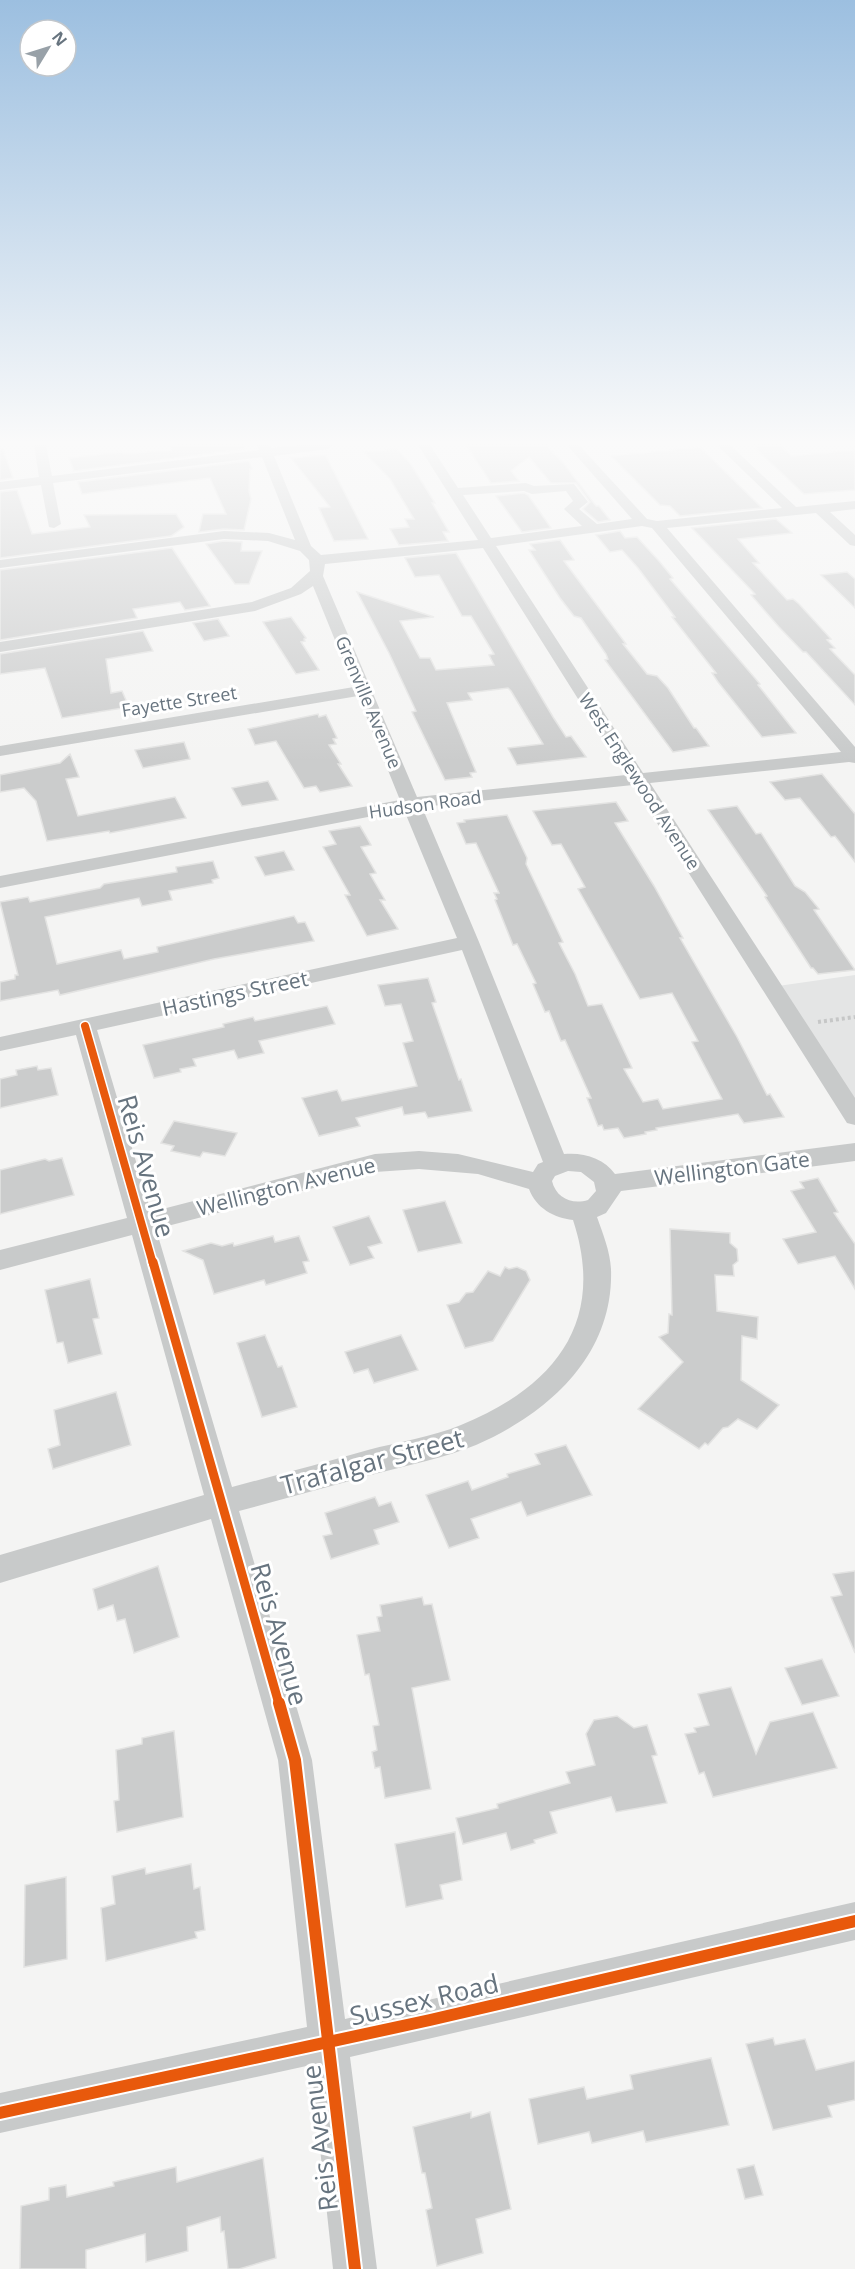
<svg xmlns="http://www.w3.org/2000/svg" width="855" height="2269" font-family="'Open Sans',sans-serif">
	<style>
		.built { fill: #e4e5e5 }
		.building { fill: #cbcccc; stroke: #e3e3e2; stroke-width: 1.5 }
		.lines { fill: none; stroke-linecap: round; stroke-linejoin: round }
		.path { stroke: #c6c7c7; stroke-width: 4; stroke-dasharray: 3 3; stroke-linecap: butt }
		.minor { fill: #c8caca; fill-rule: evenodd }
		.cycleway-far2-casing { stroke: #fff; stroke-width: 11 }
		.cycleway-far1-casing { stroke: #fff; stroke-width: 13 }
		.cycleway-casing { stroke: #fff; stroke-width: 16 }
		.cycleway-far2 { stroke: #e8590c; stroke-width: 8 }
		.cycleway-far1 { stroke: #e8590c; stroke-width: 9 }
		.cycleway { stroke: #e8590c; stroke-width: 12 }
		.labels { text-anchor: middle; dominant-baseline: central; stroke-width: 6; stroke-linejoin: round; paint-order: stroke }
		.far-street-label { font-size: 18px; fill: #67747f; stroke: #fff }
		.street-label { font-size: 21px; fill: #67747f; stroke: #fff }
		.near-street-label { font-size: 26px; fill: #67747f; stroke: #fff }
	</style>
	<rect width="100%" height="100%" fill="#f4f4f3"/>
	<polygon class="built" points="855,975 855,1117 771,987"/>
	<g class="building">
		<polygon points="183,445 243,445 245,449 74,471 69,458 122,452 123,454 171,450 170,446"/>
		<polygon points="466,445 546,445 564,464 596,506 599,506 610,520 598,522 583,509 590,502 576,483 551,483 529,457 511,471 519,481 491,483"/>
		<polygon points="754,445 780,445 792,456 855,450 855,490 804,494 755,448 757,448"/>
		<polygon points="700,447 762,508 680,516 670,506 660,505 611,456"/>
		<polygon points="0,449 3,449 13,478 0,480"/>
		<polygon points="397,449 410,463 435,503 432,503 449,532 443,532 448,541 399,545 390,529 409,527 405,519 414,519 390,479 364,452"/>
		<polygon points="326,455 326,456 368,539 334,541 319,508 330,507 291,458"/>
		<polygon points="249,461 252,469 250,469 249,491 251,499 244,530 224,529 199,532 203,514 226,514 210,478 82,494 78,482"/>
		<polygon points="17,490 32,534 90,527 84,515 176,514 184,527 171,536 0,558 0,492"/>
		<polygon points="524,493 528,495 551,528 522,532 496,496"/>
		<polygon points="776,519 792,533 738,539 759,563 753,563 787,600 793,599 799,604 831,639 827,640 835,648 830,649 855,675 855,705 806,652 803,652 779,627 751,595 755,594 692,528"/>
		<polygon points="620,531 625,538 637,537 659,561 673,578 670,579 760,684 758,685 796,733 762,737 718,682 712,673 716,673 672,617 675,617 638,568 622,550 610,552 596,535"/>
		<polygon points="560,540 574,560 564,561 626,644 623,644 647,674 657,676 668,688 694,728 696,728 709,746 673,752 605,660 608,659 606,654 581,618 574,616 560,598 529,550 535,550 530,544"/>
		<polygon points="224,541 242,542 241,551 262,551 249,584 235,584 206,544"/>
		<polygon points="172,548 210,606 185,610 180,602 133,609 137,618 0,640 0,570"/>
		<polygon points="456,553 553,717 566,737 571,736 586,757 517,765 508,748 543,744 511,691 508,688 468,693 472,700 447,703 476,772 470,773 472,777 445,780 412,712 416,711 389,653 357,592 434,617 400,621 420,658 430,658 436,670 494,665 489,655 494,654 471,616 462,616 439,575 415,577 405,558"/>
		<polygon points="847,572 855,579 855,608 821,575"/>
		<polygon points="291,617 306,638 304,639 305,641 301,642 319,670 296,674 263,622"/>
		<polygon points="218,619 229,636 204,641 193,623"/>
		<polygon points="143,631 153,651 106,659 111,693 122,691 129,707 62,718 45,668 0,674 0,654"/>
		<polygon points="318,714 319,717 326,715 337,738 333,739 336,744 329,745 341,764 338,764 352,786 320,792 316,786 304,788 276,741 255,745 248,729"/>
		<polygon points="184,742 190,759 143,768 135,750"/>
		<polygon points="70,754 79,777 66,779 78,816 175,797 186,818 110,833 109,831 47,841 36,801 24,788 0,792 0,775 60,763"/>
		<polygon points="822,774 855,814 855,862 835,836 831,837 800,798 785,800 770,782"/>
		<polygon points="268,781 278,800 242,806 232,788"/>
		<polygon points="616,802 628,821 615,823 654,886 683,938 680,938 737,1037 767,1095 770,1094 784,1117 744,1123 738,1114 656,1128 657,1130 645,1132 646,1134 624,1138 618,1128 604,1130 602,1125 598,1126 587,1098 591,1098 565,1040 561,1041 549,1011 545,1012 533,984 536,983 517,944 513,945 495,900 497,899 494,893 499,893 476,843 466,844 457,823 465,822 464,820 507,815 527,858 526,864 563,942 559,943 575,974 588,1006 602,1004 632,1068 624,1069 643,1102 658,1099 663,1109 722,1099 692,1042 698,1041 672,993 640,999 578,889 585,887 561,844 552,845 533,811"/>
		<polygon points="737,806 756,834 761,833 795,886 805,892 819,909 814,910 855,970 818,974 813,968 811,968 765,897 767,896 708,810"/>
		<polygon points="360,826 371,845 361,847 376,873 370,874 385,900 380,900 398,929 367,936 345,895 350,895 323,847 336,844 329,831"/>
		<polygon points="284,851 294,870 265,876 255,857"/>
		<polygon points="213,861 219,878 212,880 213,883 169,891 172,900 142,906 139,898 45,917 57,964 121,950 124,959 158,952 157,947 294,916 298,923 305,922 314,941 214,959 60,995 58,990 0,1001 0,982 15,979 15,975 18,975 0,902 28,897 30,902 100,888 104,884 177,872 176,867"/>
		<polygon points="428,978 436,1002 432,1003 459,1080 461,1079 472,1111 428,1118 425,1112 404,1115 402,1107 356,1118 360,1126 319,1136 302,1098 337,1090 342,1101 417,1086 403,1043 413,1041 401,1004 385,1006 378,985"/>
		<polygon points="327,1006 335,1024 259,1041 264,1053 238,1059 234,1050 193,1059 196,1066 180,1069 181,1072 154,1078 143,1045 224,1027 223,1024 253,1017 255,1021"/>
		<polygon points="37,1066 38,1070 51,1068 58,1095 0,1108 0,1079 17,1075 16,1070"/>
		<polygon points="174,1121 237,1133 225,1156 203,1152 200,1157 171,1151 174,1146 161,1143"/>
		<polygon points="62,1158 74,1195 0,1214 0,1170 45,1159 49,1161"/>
		<polygon points="818,1178 838,1212 834,1213 855,1244 855,1289 835,1256 798,1264 783,1239 816,1232 791,1191 804,1188 800,1182"/>
		<polygon points="445,1201 462,1243 418,1252 403,1210"/>
		<polygon points="369,1216 382,1243 368,1247 374,1258 350,1265 333,1227"/>
		<polygon points="670,1229 730,1233 730,1243 737,1249 738,1261 733,1265 734,1276 715,1275 717,1311 758,1317 757,1339 742,1336 741,1380 779,1405 757,1429 738,1419 728,1427 723,1428 708,1445 705,1443 699,1449 638,1409 683,1362 659,1337 668,1333 669,1314 672,1315"/>
		<polygon points="273,1236 275,1242 299,1236 309,1261 303,1262 307,1273 266,1285 264,1280 214,1294 203,1260 183,1251 211,1243 222,1246 233,1243 234,1246"/>
		<polygon points="505,1267 509,1269 517,1267 526,1271 530,1280 493,1341 465,1348 447,1305 459,1302 466,1293 473,1292 488,1271 500,1276"/>
		<polygon points="90,1279 99,1318 93,1319 102,1354 68,1363 63,1342 57,1343 45,1290"/>
		<polygon points="265,1335 278,1367 282,1366 297,1407 262,1417 237,1343"/>
		<polygon points="401,1335 418,1370 374,1383 368,1369 354,1373 345,1352"/>
		<polygon points="116,1392 131,1445 53,1469 48,1449 60,1445 54,1410"/>
		<polygon points="566,1445 592,1495 527,1516 521,1502 471,1519 479,1538 449,1548 426,1495 468,1481 472,1490 508,1477 507,1474 540,1464 535,1454"/>
		<polygon points="375,1497 379,1506 391,1502 399,1522 374,1530 379,1544 331,1559 323,1536 332,1534 325,1513"/>
		<polygon points="158,1566 179,1637 134,1653 125,1619 117,1621 113,1605 98,1610 93,1589"/>
		<polygon points="855,1571 855,1653 831,1597 842,1595 833,1574"/>
		<polygon points="422,1597 424,1605 432,1604 450,1680 412,1688 431,1789 385,1798 380,1767 375,1768 372,1752 377,1750 373,1726 379,1725 369,1674 365,1675 357,1635 380,1631 377,1617 382,1616 380,1605"/>
		<polygon points="822,1659 839,1696 802,1705 785,1668"/>
		<polygon points="731,1687 756,1754 770,1722 813,1712 837,1768 713,1797 704,1772 699,1774 685,1734 696,1732 694,1728 709,1725 698,1694"/>
		<polygon points="617,1716 634,1728 647,1725 657,1755 652,1756 667,1803 616,1812 611,1797 550,1812 557,1833 534,1840 535,1843 511,1850 506,1833 463,1844 456,1818 498,1808 497,1804 570,1783 566,1772 595,1765 586,1734 594,1720"/>
		<polygon points="174,1731 183,1817 117,1832 114,1801 119,1800 116,1750 142,1744 142,1738"/>
		<polygon points="455,1832 462,1880 440,1885 443,1899 406,1907 395,1844"/>
		<polygon points="191,1864 194,1889 200,1887 205,1930 195,1932 197,1938 106,1961 101,1908 115,1904 112,1876 145,1868 146,1874"/>
		<polygon points="66,1877 67,1959 24,1967 25,1885"/>
		<polygon points="773,2038 775,2045 805,2039 816,2070 855,2061 855,2100 828,2106 832,2117 773,2130 746,2044"/>
		<polygon points="711,2058 729,2125 646,2142 643,2131 592,2143 589,2132 538,2144 529,2099 584,2087 587,2099 633,2089 630,2075"/>
		<polygon points="471,2112 471,2118 490,2112 511,2209 476,2219 483,2253 437,2266 426,2210 432,2208 425,2173 422,2173 413,2127"/>
		<polygon points="263,2158 276,2258 239,2269 228,2269 224,2231 221,2232 220,2217 187,2227 188,2251 146,2262 145,2234 86,2250 86,2269 20,2269 21,2206 49,2200 49,2188 66,2185 67,2197 114,2186 113,2182 176,2167 177,2182"/>
		<polygon points="754,2165 763,2195 745,2199 737,2169"/>
	</g>
	<g class="lines">
		<polyline class="path" points="818,1022 855,1017"/>
		<path class="minor" d="M34 445H46L52 476 259 450 257 445H269L271 448 300 445H334L328 449 274 456 311 546 321 555 478 540 418 445H430L458 488 526 483 534 486 574 484 588 502 579 509 597 524 632 519 567 445H579L647 519 657 521 782 508 717 445H730L796 507 855 501V509L830 512 855 535V546L850 545 816 513 667 528 855 747V763L849 762 650 783 855 1098V1125L847 1123 633 785 422 807 479 942 564 1154C583 1152 604 1158 615 1174L855 1143V1161L621 1191 606 1213 597 1217C603 1234 610 1251 611 1269 614 1355 549 1413 476 1445 445 1458 408 1465 375 1474 330 1486 284 1499 239 1511L312 1760 345 2019 855 1902V1940L350 2057 377 2269H333L311 2065 0 2133V2093L307 2027 278 1760 211 1519 0 1583V1555L204 1495 132 1235 0 1270V1250L127 1218 76 1035 0 1051V1037L457 938 404 810 0 888V876L400 800 358 696 0 756V746L354 687 313 586 301 594 255 611 0 652V642L252 602 291 588 310 571 309 560 300 551 268 541 224 539 0 568V560L224 531 269 533 295 540 262 457 53 483 61 524 54 528 49 527 41 485 0 490V482L39 477ZM524 491 532 494 566 491 573 501 564 509 582 526 491 538 463 495ZM642 526 652 528 841 752 643 773 496 546ZM483 548 626 775 417 797 323 576 325 564ZM462 950 543 1162 538 1164 533 1172 458 1154 419 1151 375 1154 151 1212 97 1030ZM419 1169 478 1174 529 1189C536 1208 554 1218 573 1220 607 1323 554 1387 461 1425 432 1437 398 1442 368 1450 323 1463 277 1475 232 1487L156 1229 375 1172ZM568 1171 581 1172 594 1182 596 1191 588 1200C572 1205 556 1198 552 1181L555 1176Z"/>
		<defs>
			<polyline id="cycleway-far2" points="85,1026 153,1264"/>
			<polyline id="cycleway-far1" points="153,1262 279,1704"/>
			<g id="cycleway">
				<polyline points="279,1703 295,1760 355,2269"/>
				<polyline points="0,2113 430,2020 855,1921"/>
			</g>
		</defs>
		<use href="#cycleway-far2" class="cycleway-far2-casing"/>
		<use href="#cycleway-far1" class="cycleway-far1-casing"/>
		<use href="#cycleway" class="cycleway-casing"/>
		<use href="#cycleway-far2" class="cycleway-far2"/>
		<use href="#cycleway-far1" class="cycleway-far1"/>
		<use href="#cycleway" class="cycleway"/>
	</g>
	<linearGradient id="sky" x2="0" y2="1"><stop stop-color="#9cbfe0"/><stop offset="0.58" stop-color="#fafafa"/><stop offset="1" stop-color="#fafafa" stop-opacity="0"/></linearGradient>
	<rect width="855" height="762" fill="url(#sky)"/>
	<g class="labels">
		<g class="far-street-label">
			<text transform="translate(179 701) rotate(-9)">Fayette Street</text>
			<text transform="translate(369 702) rotate(67)">Grenville Avenue</text>
			<text transform="translate(640 781) rotate(57)">West Englewood Avenue</text>
			<text transform="translate(425 804) rotate(-8)">Hudson Road</text>
		</g>
		<g class="street-label">
			<text transform="translate(235 993) rotate(-12)">Hastings Street</text>
			<text transform="translate(732 1168) rotate(-7)">Wellington Gate</text>
			<text transform="translate(286 1186) rotate(-14)">Wellington Avenue</text>
		</g>
		<g class="near-street-label">
			<text transform="translate(147 1166) rotate(74)">Reis Avenue</text>
			<text transform="translate(372 1461) rotate(-15)">Trafalgar Street</text>
			<text transform="translate(280 1634) rotate(74)">Reis Avenue</text>
			<text transform="translate(424 1999) rotate(-13)">Sussex Road</text>
			<text transform="translate(319 2138) rotate(-97)">Reis Avenue</text>
		</g>
	</g>
	<g transform="translate(48 48) rotate(52)"><circle r="28" fill="#ffffff" stroke="#c2c7cc" stroke-width="1.5"/>
	<path d="M0-4.5L10 22L0 15L-10 22Z" fill="#98a1a8"/>
	<text y="-9" font-size="16" font-weight="bold" text-anchor="middle" fill="#67747f">N</text>
	</g>
</svg>
